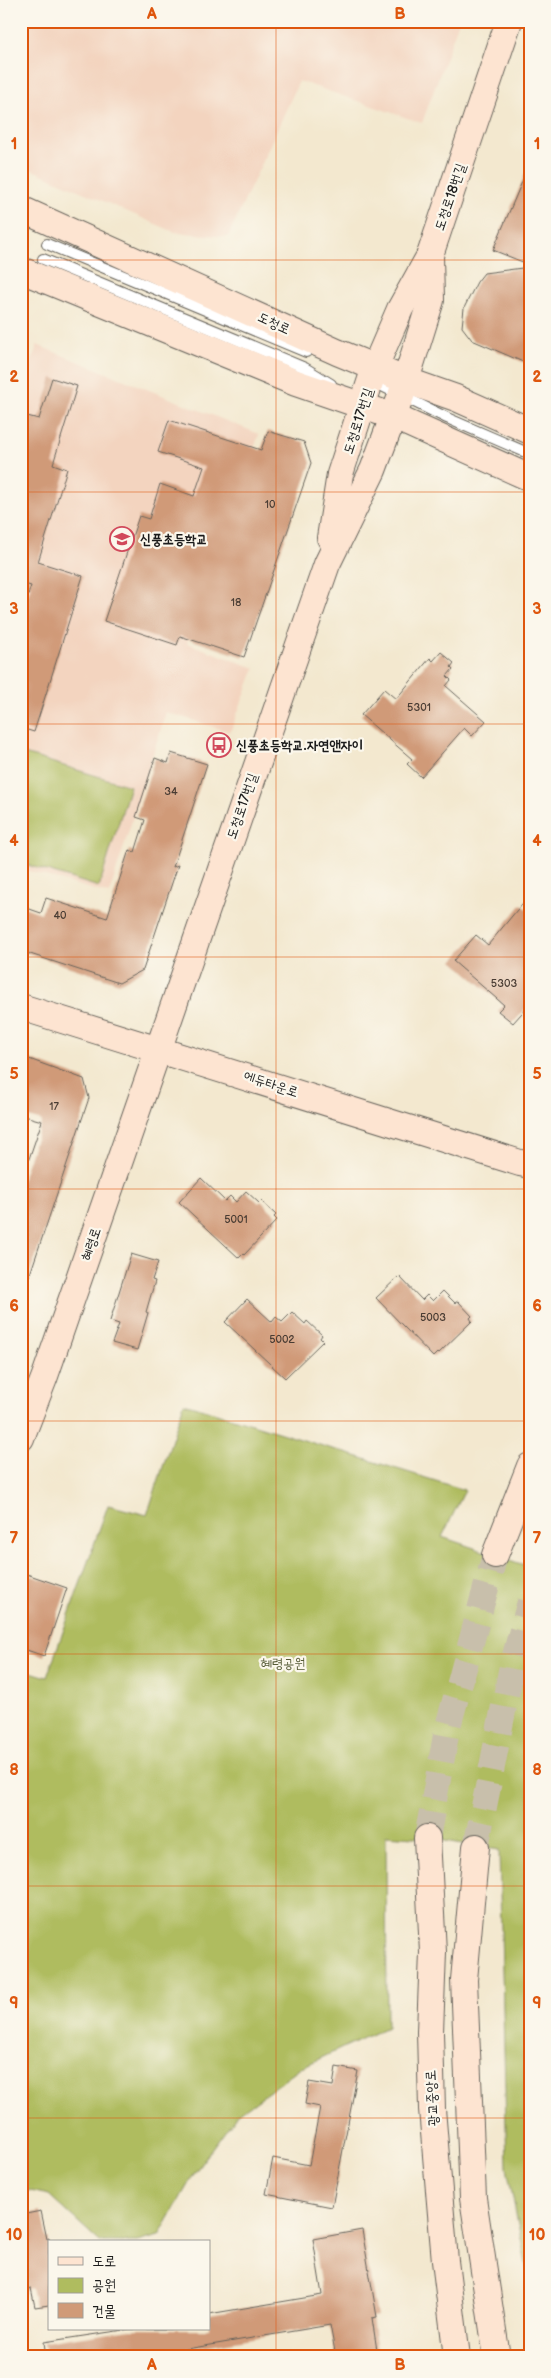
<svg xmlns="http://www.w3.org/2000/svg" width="551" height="2378" font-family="'Balsamiq Sans','Poor Story',sans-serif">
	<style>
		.built { fill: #f3d4bf }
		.green { fill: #afbc5f; stroke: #666c3e }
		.building { fill: #d09a78 }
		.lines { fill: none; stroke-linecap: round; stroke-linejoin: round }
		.secondary-tunnel { stroke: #c8bfab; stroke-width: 26; stroke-dasharray: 26 13; stroke-linecap: butt }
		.lane-casing { stroke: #67635b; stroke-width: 12 }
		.secondary-casing { stroke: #67635b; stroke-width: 28 }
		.lane { stroke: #fff; stroke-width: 10 }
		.secondary { stroke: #fde4d1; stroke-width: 26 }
		.grid { fill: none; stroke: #de560d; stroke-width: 1; stroke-opacity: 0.55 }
		.labels { text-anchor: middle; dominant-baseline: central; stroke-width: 4.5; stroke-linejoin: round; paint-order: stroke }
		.number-label { font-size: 11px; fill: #493c33 }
		.street-label { font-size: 14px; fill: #1c1c1c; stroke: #fbf7ec }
		.poi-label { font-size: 14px; font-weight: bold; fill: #1c1c1c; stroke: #fbf7ec; text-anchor: start }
		.park-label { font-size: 14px; fill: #575c37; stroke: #fbf7ec }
		.neatline { fill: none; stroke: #de560d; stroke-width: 2 }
		.grid-label { font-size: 16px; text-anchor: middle; font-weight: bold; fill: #de560d }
	</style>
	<rect width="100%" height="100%" fill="#fbf7ec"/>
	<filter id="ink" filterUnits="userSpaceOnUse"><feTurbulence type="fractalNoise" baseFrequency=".02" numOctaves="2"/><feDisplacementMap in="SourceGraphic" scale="10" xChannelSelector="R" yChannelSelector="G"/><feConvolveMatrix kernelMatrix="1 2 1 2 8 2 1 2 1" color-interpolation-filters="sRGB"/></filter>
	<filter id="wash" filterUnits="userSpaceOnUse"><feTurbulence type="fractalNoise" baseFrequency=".0096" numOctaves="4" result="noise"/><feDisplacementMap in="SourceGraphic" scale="20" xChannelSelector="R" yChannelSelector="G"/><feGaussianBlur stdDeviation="1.12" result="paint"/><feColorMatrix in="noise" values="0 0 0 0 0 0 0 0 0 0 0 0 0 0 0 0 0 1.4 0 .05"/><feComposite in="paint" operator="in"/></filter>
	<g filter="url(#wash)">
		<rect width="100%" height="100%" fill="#f3e8cf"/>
		<g class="built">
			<polygon points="21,21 459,21 422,123 299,81 228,237 174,232 21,165"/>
			<polygon points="37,345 259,434 187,643 255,668 230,732 166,712 109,894 21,869 21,397"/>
		</g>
		<g class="green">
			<polygon points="21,753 130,786 99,887 21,863"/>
			<polygon points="184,1403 465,1490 442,1537 530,1567 530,2285 507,2168 499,1850 427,1838 386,1835 387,2027 302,2067 237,2115 195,2172 159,2236 137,2242 100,2242 49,2195 21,2189 21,1669 47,1677 108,1505 147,1515"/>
		</g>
		<g id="blocks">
			<g class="building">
				<polygon points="530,163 530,265 493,250"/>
				<polygon points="530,267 530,365 472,340 462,327 464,308 477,282 484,273"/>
				<polygon points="52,378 77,386 53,464 67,469 38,562 83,576 34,732 21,728 21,615 31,586 21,583 21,477 26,461 21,460 21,433 27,416 39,419"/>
				<polygon points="169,420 261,450 268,431 304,442 311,463 244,657 180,636 177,645 104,621 139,516 149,519 160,484 194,496 204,467 158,452"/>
				<polygon points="441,652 454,663 451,667 453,669 447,676 451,680 446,686 486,721 472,736 464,728 421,777 407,764 412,759 361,715 384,689 396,699 430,658 433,661"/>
				<polygon points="171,753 207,764 173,867 178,865 143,970 119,983 21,951 21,906 41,913 46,898 107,918 129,850 135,852 145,820 136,817 155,758 168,763"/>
				<polygon points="522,904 530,912 530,1004 513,1023 498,1011 504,1005 453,961 476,935 488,945"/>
				<polygon points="21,1056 84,1079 89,1098 24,1292 21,1292 21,1182 42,1121 21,1115"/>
				<polygon points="201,1178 225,1201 230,1196 236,1202 246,1191 259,1203 261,1201 276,1215 274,1217 277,1220 244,1255 243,1254 239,1258 179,1202"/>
				<polygon points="131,1254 158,1262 152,1280 155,1281 146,1312 148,1313 137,1350 112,1343 119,1324 110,1321"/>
				<polygon points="399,1276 422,1300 427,1295 433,1301 443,1291 455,1303 458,1301 472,1316 470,1318 472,1321 438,1354 437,1353 433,1357 376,1298"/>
				<polygon points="247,1299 272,1322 276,1317 282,1322 292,1312 305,1324 307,1321 322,1335 320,1338 323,1341 285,1378 225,1322"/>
				<polygon points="21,1572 67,1588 44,1656 21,1648"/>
				<polygon points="336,2067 358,2071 332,2207 266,2194 273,2158 309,2165 320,2107 305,2104 309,2082 333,2086"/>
				<polygon points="41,2211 47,2239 49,2238 49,2305 35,2307 31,2288 21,2290 21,2215"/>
				<polygon points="362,2230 377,2317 372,2318 378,2357 336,2357 330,2325 139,2357 46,2357 44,2342 130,2329 209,2329 209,2314 322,2295 313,2239"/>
			</g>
		</g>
	</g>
	<g filter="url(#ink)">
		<use href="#blocks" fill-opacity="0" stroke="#67635b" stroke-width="1"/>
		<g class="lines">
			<g class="secondary-tunnel">
				<polyline points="427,1838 447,1730 495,1555"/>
				<polyline points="476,1847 512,1666 530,1602"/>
			</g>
			<defs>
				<g id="lane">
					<polyline points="47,244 306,352"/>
					<polyline points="43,259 305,368 331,384"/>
					<polyline points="372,381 447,418 530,454"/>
				</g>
				<g id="secondary">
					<polyline points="21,209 337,352 405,380 456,398 530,431"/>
					<polyline points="21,270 296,383 392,416 530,478"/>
					<polyline points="330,538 340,474 375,367 400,309 430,255 509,21"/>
					<polyline points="21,1007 520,1163 530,1165"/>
					<polyline points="21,1438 45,1376 327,564 373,470 401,396 431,300 430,255"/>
					<polyline points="495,1555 530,1466"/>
					<polyline points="427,1838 433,1952 430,2032 432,2109 445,2261 457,2357"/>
					<polyline points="476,1847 464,1980 473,2198 497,2357"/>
				</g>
			</defs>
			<use href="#lane" class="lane-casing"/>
			<use href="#secondary" class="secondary-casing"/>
			<use href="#lane" class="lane"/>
			<use href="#secondary" class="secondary"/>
		</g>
	</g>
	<path class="grid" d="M276 21V2357M21 260H530M21 492H530M21 724H530M21 957H530M21 1189H530M21 1421H530M21 1654H530M21 1886H530M21 2118H530"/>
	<defs>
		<symbol id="school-ring" viewBox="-11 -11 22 22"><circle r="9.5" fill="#fbf7ec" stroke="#d1495b" stroke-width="1.5"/><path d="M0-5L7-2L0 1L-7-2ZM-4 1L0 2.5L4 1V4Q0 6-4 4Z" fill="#d1495b"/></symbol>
		<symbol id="bus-ring" viewBox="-11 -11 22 22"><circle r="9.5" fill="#fbf7ec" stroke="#d1495b" stroke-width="1.5"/><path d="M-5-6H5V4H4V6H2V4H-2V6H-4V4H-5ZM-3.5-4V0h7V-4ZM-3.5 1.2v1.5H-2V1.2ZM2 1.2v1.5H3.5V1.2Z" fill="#d1495b"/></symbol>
	</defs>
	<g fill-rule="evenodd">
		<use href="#school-ring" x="108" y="525" width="28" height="28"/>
		<use href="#bus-ring" x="205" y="731" width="28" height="28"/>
	</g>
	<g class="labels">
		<g class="number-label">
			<text x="270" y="504">10</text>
			<text x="236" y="602">18</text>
			<text x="419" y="707">5301</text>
			<text x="171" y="791">34</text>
			<text x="60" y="915">40</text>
			<text x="504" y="983">5303</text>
			<text x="54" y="1106">17</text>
			<text x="236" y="1219">5001</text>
			<text x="433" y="1317">5003</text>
			<text x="282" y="1339">5002</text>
		</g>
		<g class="street-label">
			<text transform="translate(450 197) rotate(-71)">도청로18번길</text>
			<text transform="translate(274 323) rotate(25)">도청로</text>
			<text transform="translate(358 421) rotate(-72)">도청로17번길</text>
			<text transform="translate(242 806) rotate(-71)">도청로17번길</text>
			<text transform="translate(271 1084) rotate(18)">에듀타운로</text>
			<text transform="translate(91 1244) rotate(-71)">혜령로</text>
			<text transform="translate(432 2098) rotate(-93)">광교중앙로</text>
		</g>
		<g class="poi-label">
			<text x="140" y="539">신풍초등학교</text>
			<text x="236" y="745">신풍초등학교.자연앤자이</text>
		</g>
		<g class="park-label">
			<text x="283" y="1663">혜령공원</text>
		</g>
	</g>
	<rect width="551" height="2378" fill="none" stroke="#fbf7ec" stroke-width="55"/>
	<rect x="48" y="2240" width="162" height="90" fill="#fbf7ec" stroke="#a29f99"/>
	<rect x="58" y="2257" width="25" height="8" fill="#fde4d1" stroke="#a29f99"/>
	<text x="92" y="2266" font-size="15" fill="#1c1c1c">도로</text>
	<rect x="58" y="2278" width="25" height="15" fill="#afbc5f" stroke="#a29f99"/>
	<text x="92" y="2290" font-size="15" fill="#1c1c1c">공원</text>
	<rect x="58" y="2303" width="25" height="15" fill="#d09a78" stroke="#a29f99"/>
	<text x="92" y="2316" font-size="15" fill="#1c1c1c">건물</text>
	<rect x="28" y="28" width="496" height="2322" class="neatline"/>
	<g class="grid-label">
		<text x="152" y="19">A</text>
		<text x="400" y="19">B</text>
		<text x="14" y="149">1</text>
		<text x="537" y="149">1</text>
		<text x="14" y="382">2</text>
		<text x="537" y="382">2</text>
		<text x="14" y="614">3</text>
		<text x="537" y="614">3</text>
		<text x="14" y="846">4</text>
		<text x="537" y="846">4</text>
		<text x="14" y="1079">5</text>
		<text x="537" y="1079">5</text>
		<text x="14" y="1311">6</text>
		<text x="537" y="1311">6</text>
		<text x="14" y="1543">7</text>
		<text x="537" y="1543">7</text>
		<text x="14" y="1775">8</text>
		<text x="537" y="1775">8</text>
		<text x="14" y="2008">9</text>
		<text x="537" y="2008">9</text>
		<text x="14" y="2240">10</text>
		<text x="537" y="2240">10</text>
		<text x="152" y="2370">A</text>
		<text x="400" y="2370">B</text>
	</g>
</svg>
